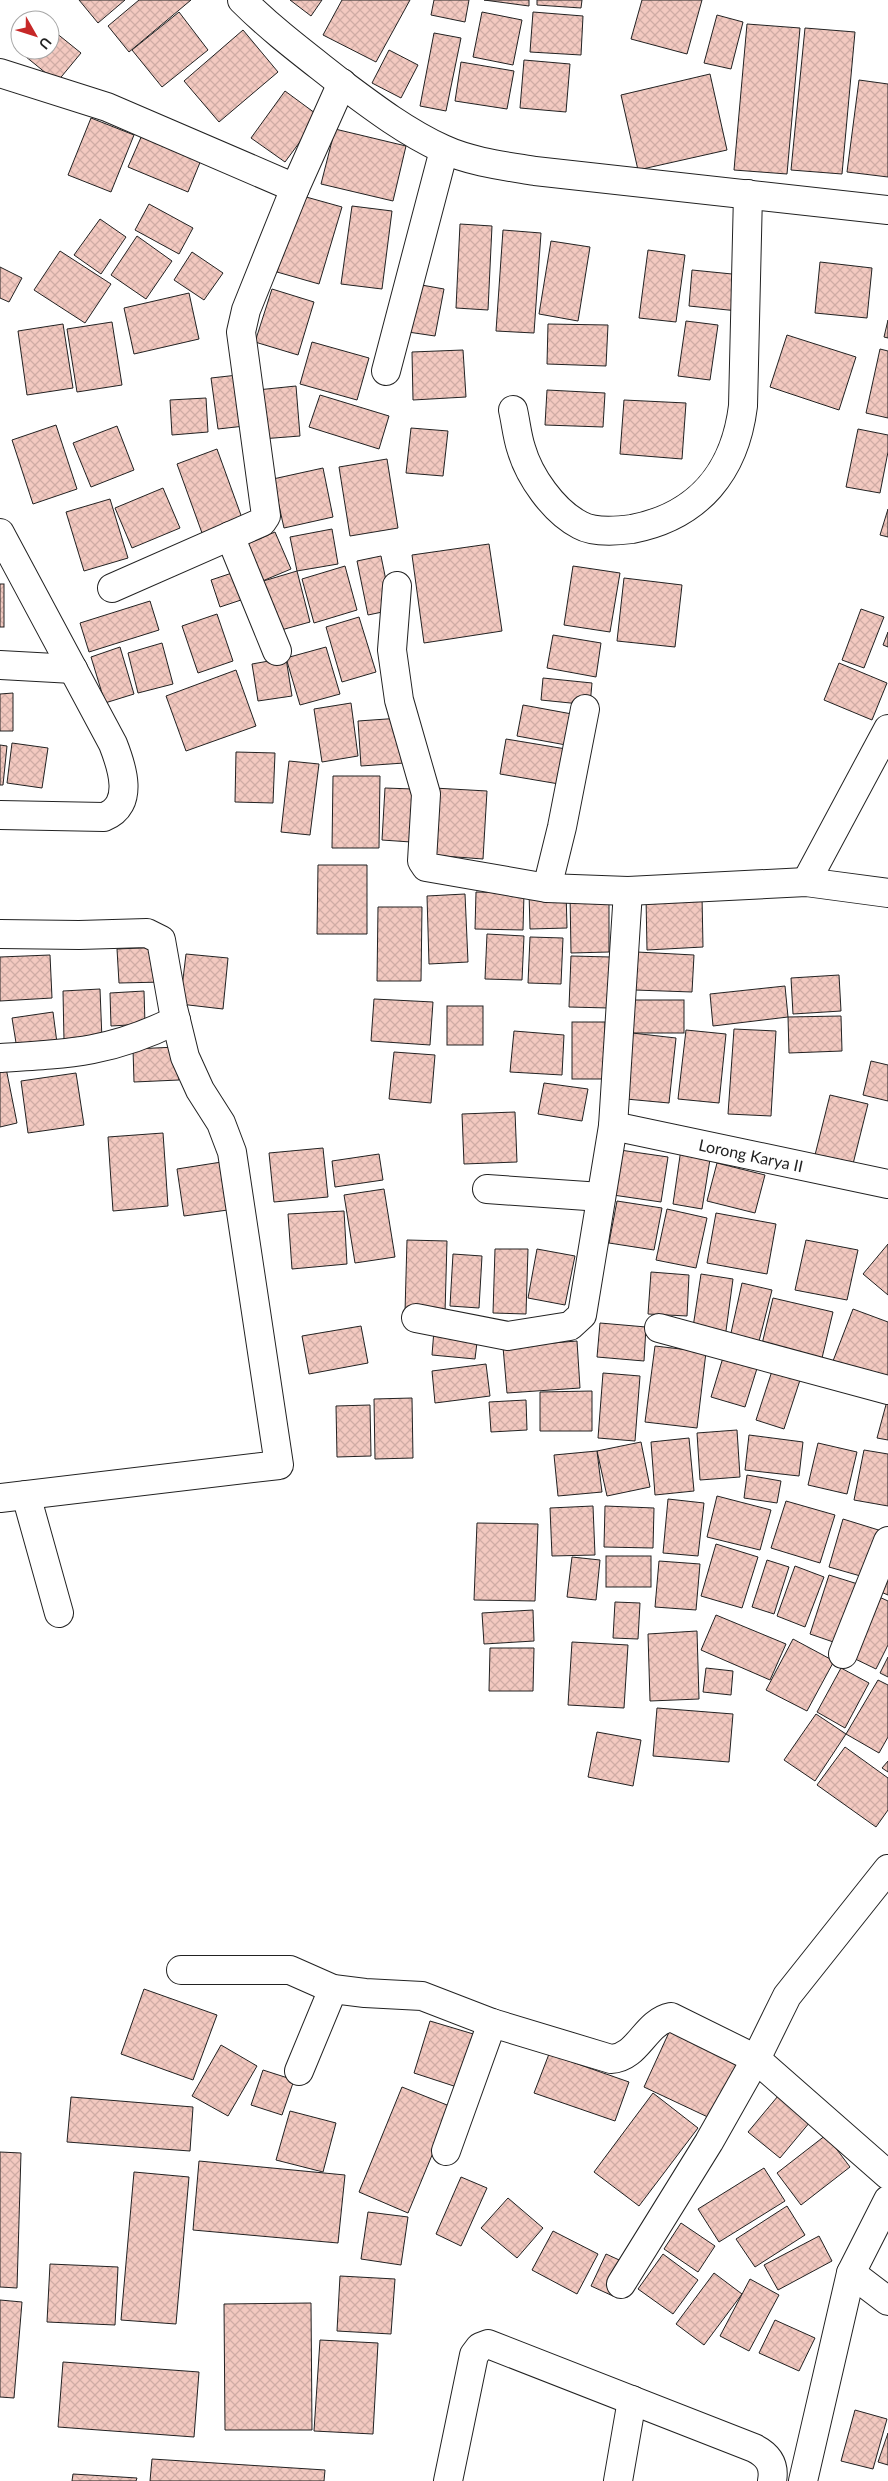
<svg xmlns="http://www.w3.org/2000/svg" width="888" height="2481" font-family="Lato,sans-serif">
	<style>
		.building { fill: url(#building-cross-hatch); stroke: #222 }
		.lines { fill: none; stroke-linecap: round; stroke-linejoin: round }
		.minor-casing { stroke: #222; stroke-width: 30 }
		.minor { stroke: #fff; stroke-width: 28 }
		.labels { text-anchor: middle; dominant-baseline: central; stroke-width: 4; stroke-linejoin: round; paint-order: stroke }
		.street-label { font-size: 16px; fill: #222; stroke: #fff }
	</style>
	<defs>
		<pattern id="building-cross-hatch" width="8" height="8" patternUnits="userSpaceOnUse" patternTransform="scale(1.25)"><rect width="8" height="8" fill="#f3c9c0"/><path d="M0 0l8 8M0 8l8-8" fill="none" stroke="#d0aca5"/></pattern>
	</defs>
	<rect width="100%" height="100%" fill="#fff"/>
	<g class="building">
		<polygon points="79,0 125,0 98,23"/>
		<polygon points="139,0 191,0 129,52 108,26"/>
		<polygon points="290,0 322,0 311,16"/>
		<polygon points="342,0 410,0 376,62 323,35"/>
		<polygon points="434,0 469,0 465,22 431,15"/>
		<polygon points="484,0 529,0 529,6"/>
		<polygon points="537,0 582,0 581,8 537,5"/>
		<polygon points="642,0 702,0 687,54 631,39"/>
		<polygon points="179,12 208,50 162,87 132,50"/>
		<polygon points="482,12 522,20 513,65 473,57"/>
		<polygon points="533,12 583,16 581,55 530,52"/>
		<polygon points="717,15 743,22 731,69 704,63"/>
		<polygon points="747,24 800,28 787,174 734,170"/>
		<polygon points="50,28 81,53 57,82 15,48 20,42 20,50 50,50"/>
		<polygon points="805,28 855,32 842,174 791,170"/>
		<polygon points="243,30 278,72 219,122 184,81"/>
		<polygon points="434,33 461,38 446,111 420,106"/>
		<polygon points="389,50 418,65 401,98 372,83"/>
		<polygon points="524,60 570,64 566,112 520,108"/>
		<polygon points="461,62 514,71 507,109 455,101"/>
		<polygon points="710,74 727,150 638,170 621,95"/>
		<polygon points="859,80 888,84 888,177 847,172"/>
		<polygon points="285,91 319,116 285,162 251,138"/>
		<polygon points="91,118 134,135 111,192 68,175"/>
		<polygon points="335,129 406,146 393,201 321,184"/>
		<polygon points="142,135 201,160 188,192 128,167"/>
		<polygon points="299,195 342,207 319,284 277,272"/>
		<polygon points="149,204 193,228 179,254 135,230"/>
		<polygon points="352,206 392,211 382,289 341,284"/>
		<polygon points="100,219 126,237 101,274 74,255"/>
		<polygon points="460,224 492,226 488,310 456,308"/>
		<polygon points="503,230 541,233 534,333 496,331"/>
		<polygon points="137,236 172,261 146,299 111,275"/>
		<polygon points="551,241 590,247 578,321 539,314"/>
		<polygon points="648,250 685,255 676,322 639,318"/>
		<polygon points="60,251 111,284 85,323 34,290"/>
		<polygon points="192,252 223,273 204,300 174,280"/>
		<polygon points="820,262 872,268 867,318 815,313"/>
		<polygon points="0,267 22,278 9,302 0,298"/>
		<polygon points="692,270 742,275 738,311 689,306"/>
		<polygon points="416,284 444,289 435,336 408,332"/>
		<polygon points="272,289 314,302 298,355 255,342"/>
		<polygon points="189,293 199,339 134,354 124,308"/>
		<polygon points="888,320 888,338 884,337"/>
		<polygon points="686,321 718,325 710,380 678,376"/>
		<polygon points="112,322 122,385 77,392 67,329"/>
		<polygon points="63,324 73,388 27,395 18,331"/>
		<polygon points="548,324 608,325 606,366 547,364"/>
		<polygon points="787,335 856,357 839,410 770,387"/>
		<polygon points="312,342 369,358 357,400 300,384"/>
		<polygon points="880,349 888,351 888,418 866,413"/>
		<polygon points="463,350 466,397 413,400 412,352"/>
		<polygon points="238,375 245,426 218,429 211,378"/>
		<polygon points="296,386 300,436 261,439 257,390"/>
		<polygon points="547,390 605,393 603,427 545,425"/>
		<polygon points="320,395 389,416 379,449 309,427"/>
		<polygon points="206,398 208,432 172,435 170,400"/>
		<polygon points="624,400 686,403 682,459 620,454"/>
		<polygon points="56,425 77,489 33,504 12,440"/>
		<polygon points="117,426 134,470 91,487 73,443"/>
		<polygon points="411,428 448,431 443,476 406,473"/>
		<polygon points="858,429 888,435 888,452 880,493 846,487"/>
		<polygon points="217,449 242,518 202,533 177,464"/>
		<polygon points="387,459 398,528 350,536 339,467"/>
		<polygon points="323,468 333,517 284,528 273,479"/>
		<polygon points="163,488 180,528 132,548 115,508"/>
		<polygon points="110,499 128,558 84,571 66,512"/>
		<polygon points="888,509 888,537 880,535"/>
		<polygon points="332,529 338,564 297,571 290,537"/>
		<polygon points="275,532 291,569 260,582 245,545"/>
		<polygon points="489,544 502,631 424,643 412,555"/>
		<polygon points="381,556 392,610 368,615 357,561"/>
		<polygon points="345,566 357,610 314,623 302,579"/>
		<polygon points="573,566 620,573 610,632 564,625"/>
		<polygon points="297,571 310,622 274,632 260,582"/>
		<polygon points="235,572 244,599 220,607 211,580"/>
		<polygon points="624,578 682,585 675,647 617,641"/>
		<rect x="0" y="584" width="4" height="43"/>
		<polygon points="150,601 159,630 89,652 80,623"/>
		<polygon points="861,609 884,617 864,668 842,660"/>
		<polygon points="217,614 233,661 198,673 182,626"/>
		<polygon points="359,617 376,672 342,682 326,627"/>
		<polygon points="888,632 888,647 883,645"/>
		<polygon points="553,635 601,643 596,677 547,668"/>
		<polygon points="162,643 173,684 138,693 128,653"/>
		<polygon points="120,647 134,694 105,703 91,657"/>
		<polygon points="326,647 340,694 300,705 286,658"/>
		<polygon points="286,658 292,696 258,701 252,664"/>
		<polygon points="839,663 887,683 872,720 824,700"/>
		<polygon points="236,670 256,726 186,751 166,696"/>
		<polygon points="543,678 592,683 590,705 541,700"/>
		<polygon points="13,693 13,731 0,731 0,694"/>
		<polygon points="351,703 358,756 322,762 314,709"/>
		<polygon points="523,705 572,714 566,745 517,736"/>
		<polygon points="401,718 404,763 361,766 358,721"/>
		<polygon points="506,739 566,749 559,784 500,774"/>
		<polygon points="12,743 48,748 42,788 7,783"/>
		<polygon points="0,745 7,746 3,785 0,785"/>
		<polygon points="236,752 275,753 273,803 235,802"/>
		<polygon points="289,761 319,764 310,835 281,832"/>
		<polygon points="333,776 380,776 379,848 332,848"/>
		<polygon points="385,788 413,789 411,842 382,840"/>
		<polygon points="434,788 487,791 483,859 430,855"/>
		<polygon points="318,865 367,865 367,934 317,934"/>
		<polygon points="566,890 567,928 530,929 529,892"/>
		<polygon points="476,892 524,893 523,930 475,929"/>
		<polygon points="609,893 609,952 571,953 570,894"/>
		<polygon points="465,894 468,962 429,964 427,896"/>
		<polygon points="702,896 703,947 647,950 646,897"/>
		<polygon points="378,907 422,907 421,981 377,981"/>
		<polygon points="487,934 524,936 522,980 485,979"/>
		<polygon points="530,937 563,938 561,984 528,983"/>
		<polygon points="163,947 164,982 119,983 117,949"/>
		<polygon points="637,952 694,955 692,992 635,990"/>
		<polygon points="186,954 228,958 223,1009 180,1004"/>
		<polygon points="50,955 52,998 0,1001 0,957"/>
		<polygon points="571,956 611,957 609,1008 569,1007"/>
		<polygon points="839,975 841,1011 793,1014 791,978"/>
		<polygon points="785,986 788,1017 713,1026 710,994"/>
		<polygon points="100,989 102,1040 64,1041 63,991"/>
		<polygon points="144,991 145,1024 111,1026 110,993"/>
		<polygon points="374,999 433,1002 430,1045 371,1041"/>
		<rect x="633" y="1000" width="51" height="33"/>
		<rect x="447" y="1006" width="36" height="39"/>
		<polygon points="53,1012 57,1043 17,1049 12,1018"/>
		<polygon points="841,1016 842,1051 789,1053 788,1017"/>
		<rect x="572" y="1022" width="33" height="57"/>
		<polygon points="734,1029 776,1031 771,1116 728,1114"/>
		<polygon points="686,1030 726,1034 719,1103 678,1099"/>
		<polygon points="514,1031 564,1035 562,1075 510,1072"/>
		<polygon points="632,1033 676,1038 669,1103 626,1099"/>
		<polygon points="177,1047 179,1080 134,1082 133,1049"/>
		<polygon points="394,1052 435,1055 431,1103 389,1099"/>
		<polygon points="871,1061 888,1065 888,1101 863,1095"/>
		<polygon points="6,1068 17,1123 0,1127 0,1070"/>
		<polygon points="76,1073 84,1125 28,1133 21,1081"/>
		<polygon points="544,1083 588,1089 582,1121 538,1114"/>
		<polygon points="830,1095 868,1104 852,1168 814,1159"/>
		<polygon points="515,1112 517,1162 464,1164 462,1114"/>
		<polygon points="163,1133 168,1206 113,1211 108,1137"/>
		<polygon points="323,1148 328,1197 274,1202 269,1153"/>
		<polygon points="681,1149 711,1153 702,1209 673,1204"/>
		<polygon points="620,1150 668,1157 661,1202 613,1195"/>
		<polygon points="379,1154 383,1180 335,1187 332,1161"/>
		<polygon points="228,1161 235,1209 184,1216 177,1169"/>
		<polygon points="717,1163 765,1175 755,1213 707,1201"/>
		<polygon points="384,1189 395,1257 355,1263 344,1195"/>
		<polygon points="617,1201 662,1208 654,1250 609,1243"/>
		<polygon points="667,1209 707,1218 696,1268 656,1260"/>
		<polygon points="344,1211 347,1264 292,1269 288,1214"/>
		<polygon points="716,1213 776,1224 767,1274 707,1263"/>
		<polygon points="407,1240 447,1241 445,1313 405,1312"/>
		<polygon points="806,1240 858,1250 847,1300 795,1290"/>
		<polygon points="888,1244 888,1295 863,1274"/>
		<polygon points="495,1249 528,1249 526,1314 493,1313"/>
		<polygon points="537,1249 575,1256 565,1305 528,1298"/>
		<polygon points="453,1254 482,1256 479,1308 450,1306"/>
		<polygon points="651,1272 689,1275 687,1316 648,1314"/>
		<polygon points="701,1274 733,1279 725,1338 692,1334"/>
		<polygon points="742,1283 772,1290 757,1349 729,1342"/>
		<polygon points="773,1298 833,1312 822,1358 762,1344"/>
		<polygon points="853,1309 888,1322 888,1381 833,1361"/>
		<polygon points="600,1323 646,1327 644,1361 597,1357"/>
		<polygon points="361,1326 368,1363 309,1374 302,1336"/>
		<polygon points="434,1330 478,1334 475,1359 432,1355"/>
		<polygon points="577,1341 580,1388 507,1393 503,1347"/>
		<polygon points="655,1346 706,1352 697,1428 645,1422"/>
		<polygon points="725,1351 759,1362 745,1407 711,1397"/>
		<polygon points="486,1364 490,1396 435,1403 432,1371"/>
		<polygon points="773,1368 801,1377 784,1429 756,1420"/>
		<polygon points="603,1373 640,1376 635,1441 598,1438"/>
		<polygon points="592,1391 592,1431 540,1431 540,1392"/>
		<polygon points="412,1398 413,1458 375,1459 374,1399"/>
		<polygon points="526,1400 527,1430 491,1432 489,1402"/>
		<polygon points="887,1401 888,1401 888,1440 877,1438"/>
		<polygon points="370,1405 371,1456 337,1457 336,1406"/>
		<polygon points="737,1430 740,1477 700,1480 697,1433"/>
		<polygon points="749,1435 803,1442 799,1476 745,1470"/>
		<polygon points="689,1438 694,1491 655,1495 651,1442"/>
		<polygon points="641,1442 650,1487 607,1496 597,1451"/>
		<polygon points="818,1443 857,1452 847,1494 808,1485"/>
		<polygon points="864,1450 888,1454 888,1506 854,1500"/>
		<polygon points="597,1451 602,1492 558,1496 554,1455"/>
		<polygon points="747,1475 781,1481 777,1503 744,1498"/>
		<polygon points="717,1496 771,1510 760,1550 707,1537"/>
		<polygon points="668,1499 704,1503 698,1556 663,1553"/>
		<polygon points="786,1501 835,1515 820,1563 771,1548"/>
		<polygon points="593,1506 595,1555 552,1556 550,1508"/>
		<polygon points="605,1506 654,1508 653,1548 604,1547"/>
		<polygon points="843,1519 885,1532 871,1579 829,1567"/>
		<polygon points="477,1523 538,1524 535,1601 474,1600"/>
		<polygon points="716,1544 758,1557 742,1608 701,1596"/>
		<rect x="606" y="1556" width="45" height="31"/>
		<polygon points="572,1557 600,1560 596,1600 567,1597"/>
		<polygon points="767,1560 789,1567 774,1614 752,1607"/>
		<polygon points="659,1561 700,1564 696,1610 655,1607"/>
		<polygon points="795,1566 824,1577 805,1627 777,1616"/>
		<polygon points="888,1570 888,1595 881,1592"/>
		<polygon points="829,1575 861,1585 842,1645 810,1634"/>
		<polygon points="877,1596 888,1601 888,1645 876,1669 847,1655"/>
		<polygon points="615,1602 640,1603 638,1639 613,1638"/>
		<polygon points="533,1610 534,1641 484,1644 482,1613"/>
		<polygon points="716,1615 786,1644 770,1680 701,1650"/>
		<polygon points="697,1631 699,1699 650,1701 648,1634"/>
		<polygon points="793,1639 834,1661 807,1711 766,1690"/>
		<polygon points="572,1642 628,1645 624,1708 568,1705"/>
		<polygon points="490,1648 534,1648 533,1691 489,1691"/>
		<polygon points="888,1657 888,1677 880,1673"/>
		<polygon points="706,1668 733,1671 731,1695 703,1692"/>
		<polygon points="841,1668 869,1683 845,1728 817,1712"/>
		<polygon points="878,1680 888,1685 888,1737 879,1753 846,1734"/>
		<polygon points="657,1708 733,1714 729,1762 653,1756"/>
		<polygon points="816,1714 846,1734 815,1781 784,1760"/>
		<polygon points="597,1732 641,1740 633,1786 588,1777"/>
		<polygon points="845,1747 888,1778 888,1810 876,1827 817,1785"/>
		<polygon points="888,1761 888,1772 882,1768"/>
		<polygon points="144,1989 217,2015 193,2080 121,2054"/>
		<polygon points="430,2021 480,2036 463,2089 414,2073"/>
		<polygon points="671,2028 739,2060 712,2119 644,2087"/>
		<polygon points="221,2045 257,2066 228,2116 192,2096"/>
		<polygon points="549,2054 629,2082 615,2121 534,2093"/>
		<polygon points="263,2070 294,2080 282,2115 251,2105"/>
		<polygon points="402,2087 452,2107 408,2213 359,2192"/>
		<polygon points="783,2090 815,2116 780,2158 748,2132"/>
		<polygon points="653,2093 698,2128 639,2206 594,2172"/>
		<polygon points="71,2097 193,2107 190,2151 67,2142"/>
		<polygon points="290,2111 336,2123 323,2172 276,2160"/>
		<polygon points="826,2135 850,2167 801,2205 777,2173"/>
		<polygon points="0,2152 21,2153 17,2288 0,2287"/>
		<polygon points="199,2161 345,2175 338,2243 193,2230"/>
		<polygon points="764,2168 785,2201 719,2242 698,2209"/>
		<polygon points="134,2172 189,2177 176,2324 121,2320"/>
		<polygon points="461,2177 487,2188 461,2246 436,2234"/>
		<polygon points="508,2198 543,2228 517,2258 481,2228"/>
		<polygon points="787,2206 805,2235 755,2267 736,2239"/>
		<polygon points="368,2212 408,2217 401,2265 361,2259"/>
		<polygon points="681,2223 715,2246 698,2272 664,2249"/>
		<polygon points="553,2231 598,2254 577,2294 532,2270"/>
		<polygon points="819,2236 832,2261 778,2290 764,2265"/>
		<polygon points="606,2254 628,2264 613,2296 591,2286"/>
		<polygon points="663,2254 698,2280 673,2314 638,2289"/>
		<polygon points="50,2264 118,2267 115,2325 47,2322"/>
		<polygon points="714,2273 742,2294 704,2345 676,2324"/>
		<polygon points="340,2276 395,2279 391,2334 337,2331"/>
		<polygon points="750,2279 779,2295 749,2351 720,2336"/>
		<polygon points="0,2300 22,2302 14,2398 0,2397"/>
		<polygon points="311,2303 312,2430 225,2430 224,2304"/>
		<polygon points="775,2320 815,2338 799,2371 759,2353"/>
		<polygon points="320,2340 378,2343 373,2434 314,2431"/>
		<polygon points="63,2362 199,2372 194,2437 58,2427"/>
		<polygon points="855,2410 887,2419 873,2469 841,2461"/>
		<polygon points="888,2433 888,2465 878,2462"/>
		<polygon points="152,2459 325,2470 324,2481 150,2481"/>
		<polygon points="73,2474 137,2478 136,2481 72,2481"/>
	</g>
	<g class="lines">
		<defs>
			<g id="minor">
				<path d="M242 0C273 31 307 56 341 83 373 107 406 132 443 149 471 162 505 166 535 171L888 210"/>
				<polyline points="0,73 107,107 295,188"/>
				<polyline points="386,371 444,150"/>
				<path d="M513 410C516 423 517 436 521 448 529 476 553 511 580 525 594 533 617 531 632 529 699 516 735 471 743 406L748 194"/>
				<path d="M0 533 113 744C122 767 135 805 104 817L0 815"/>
				<polyline points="230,536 277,651"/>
				<polyline points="397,586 392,650 399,700 426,794 422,861 426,867 547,888 628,891 806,882 888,893"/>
				<polyline points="112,588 262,522 266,516 241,332 246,310 295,188 342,83"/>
				<polyline points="0,665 73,669"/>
				<polyline points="806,882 888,729"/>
				<polyline points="547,888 562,827 585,709"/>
				<polyline points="0,934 79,935 147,933 161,940 173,1008 185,1057 200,1090 221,1123 232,1152 279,1465 0,1498"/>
				<path d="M0 1058C69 1054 113 1052 176 1020"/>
				<polyline points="613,1126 888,1184"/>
				<polyline points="487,1189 601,1197"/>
				<polyline points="416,1318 508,1336 570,1326 582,1315 613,1126 628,891"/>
				<polyline points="659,1328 888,1390"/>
				<polyline points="26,1495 59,1613"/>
				<polyline points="843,1654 888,1541"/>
				<path d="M181 1970H290L333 1989 365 1993 422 1996 492 2023 611 2059C638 2058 645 2022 671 2017L756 2059 888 2175"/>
				<polyline points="299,2071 333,1989"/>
				<polyline points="446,2151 492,2023"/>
				<polyline points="851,2273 888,2301"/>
				<polyline points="621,2284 709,2142 756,2059 787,1996 888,1869"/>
				<path d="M448 2481 474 2355 480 2347 488 2344 754 2448C768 2455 775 2465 772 2481"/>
				<polyline points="618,2481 632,2400"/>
				<polyline points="803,2481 851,2273 888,2200"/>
			</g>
		</defs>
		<use href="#minor" class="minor-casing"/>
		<use href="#minor" class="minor"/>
	</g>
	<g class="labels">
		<g class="street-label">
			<text transform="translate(751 1155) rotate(12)">Lorong Karya II</text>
		</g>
	</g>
	<g transform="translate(35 35) rotate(129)"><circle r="24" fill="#ffffff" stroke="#a7a7a7"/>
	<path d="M0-4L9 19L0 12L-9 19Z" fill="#c62828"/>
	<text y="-8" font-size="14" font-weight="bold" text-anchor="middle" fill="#222222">U</text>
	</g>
</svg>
